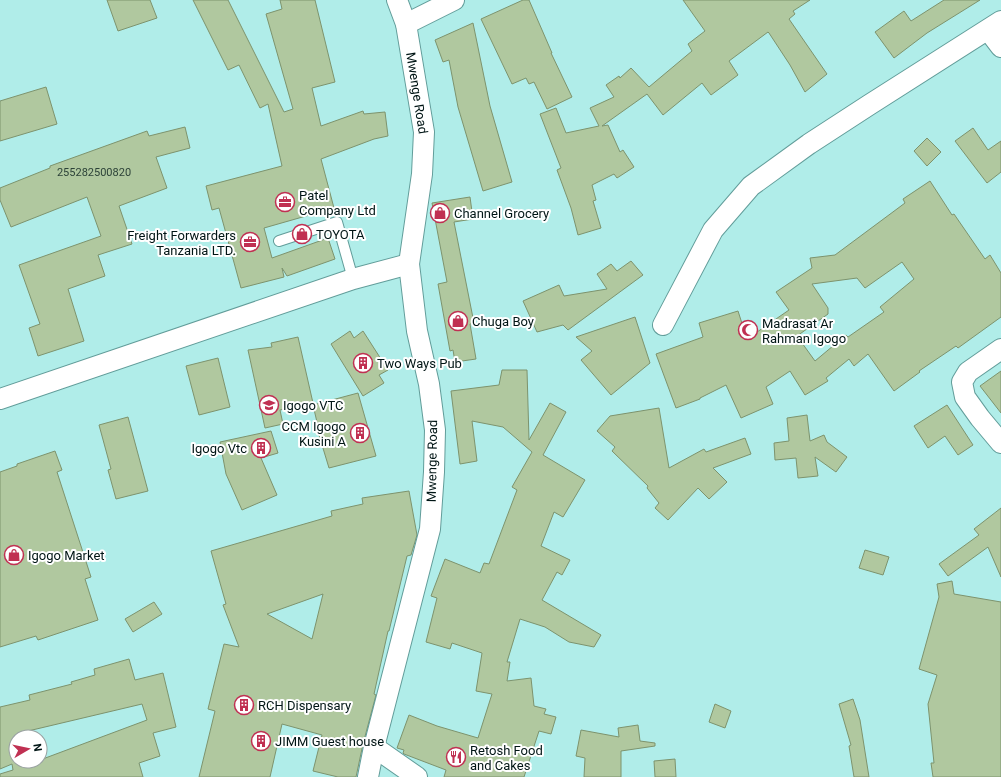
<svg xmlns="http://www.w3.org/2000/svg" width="1001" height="777" font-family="Roboto,sans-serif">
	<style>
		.building { fill: #b0c89f; stroke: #7d936d; fill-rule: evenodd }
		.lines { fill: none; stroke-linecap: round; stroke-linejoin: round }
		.lane-casing { stroke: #629d9a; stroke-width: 12 }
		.street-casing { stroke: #629d9a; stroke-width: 22 }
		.lane { stroke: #fff; stroke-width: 10 }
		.street { stroke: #fff; stroke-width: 20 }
		.labels { text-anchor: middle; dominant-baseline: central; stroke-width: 4; stroke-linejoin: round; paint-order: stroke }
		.number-label { font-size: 11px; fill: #2c4238 }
		.street-label { font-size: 13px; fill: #001515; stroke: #fff }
		.poi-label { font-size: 13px; fill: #001515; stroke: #fff; text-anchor: start }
	</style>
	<rect width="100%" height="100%" fill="#b0ede9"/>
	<g class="building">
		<polygon points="107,0 150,0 157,18 118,31"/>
		<polygon points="193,0 228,0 284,112 293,109 266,14 282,9 280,0 315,0 335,82 312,88 321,126 363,111 364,114 385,112 388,136 374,139 321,159 334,208 264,228 272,258 328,238 335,259 287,276 282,268 284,277 241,288 219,208 212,210 206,186 282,166 268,104 260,108 239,65 228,70"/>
		<polygon points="523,0 529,0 552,53 551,53 572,97 547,109 534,82 529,84 526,78 512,84 481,19"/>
		<polygon points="683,0 810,0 793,11 795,14 789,19 827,74 805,92 790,65 769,33 768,32 729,61 738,75 711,95 702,83 663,115 647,94 602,126 608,125 620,152 623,150 634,167 617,178 614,174 592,185 596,200 593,201 601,228 578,235 571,208 557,170 561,168 540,114 556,108 566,133 599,126 590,108 614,97 606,85 619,76 620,78 631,68 649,87 692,51 688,44 705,31"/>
		<polygon points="944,0 980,0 927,33 894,58 875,32 904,11 911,21"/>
		<polygon points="473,23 490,106 512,182 483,191 458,107 449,60 443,62 435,40"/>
		<polygon points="46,87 57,124 0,141 0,101"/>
		<polygon points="185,127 190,148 156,157 167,188 119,206 132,244 98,255 105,276 68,289 84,341 38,356 29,328 40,324 19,265 101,236 87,197 11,227 0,200 0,188 50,168 50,166 147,131 149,136"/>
		<polygon points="973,128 988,150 1001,141 1001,172 987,183 955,141"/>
		<polygon points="927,138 941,152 927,166 914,151"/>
		<path d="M930 181 952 215 954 214 985 259 990 255 1001 273V317L958 348 956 346 919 371 920 372 894 391 868 354 854 366 849 359 826 378 828 381 805 395 790 371 766 387 773 404 741 418 726 385 700 398V399L676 408 656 354 703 337 699 323 738 311 747 339 789 310 776 292 812 268 810 258 835 255 905 203 903 199ZM902 262 914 279 880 307 884 312 848 337 846 335 815 361 797 336 828 314V308L812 284 857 278 865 288Z"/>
		<polygon points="470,197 473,219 454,222 474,323 470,324 476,359 455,362 453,350 450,351 438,284 447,282 432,203"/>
		<polygon points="631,261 643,275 568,330 563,325 537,332 523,301 559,285 564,296 607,289 597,274 611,264 617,271"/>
		<polygon points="635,317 650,363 611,395 581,360 592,351 576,337"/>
		<polygon points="350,331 354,338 363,331 388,370 379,375 384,383 363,396 331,344"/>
		<polygon points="298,337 313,403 280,410 283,424 265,428 248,350 272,347 271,343"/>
		<polygon points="218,358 230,407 199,415 186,366"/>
		<polygon points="502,370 527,370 529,440 550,403 566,412 543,455 585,480 563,517 554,512 541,546 570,560 562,575 557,572 542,600 601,635 594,647 569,642 545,627 520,619 507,662 510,662 507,681 531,678 534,706 546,709 544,714 556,717 551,734 539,731 524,777 444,777 446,770 404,754 403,753 404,750 397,748 409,715 437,726 478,738 492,694 476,691 482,653 452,643 450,649 426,642 437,598 431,596 445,559 480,573 484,563 489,564 517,490 512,487 532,452 503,427 472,421 477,461 460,464 451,391 499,385"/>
		<polygon points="1001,371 1001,413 980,386"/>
		<polygon points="358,393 376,456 329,468 319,435 320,435 313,405"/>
		<polygon points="947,405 973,445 958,455 945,436 928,448 914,426"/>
		<polygon points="659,408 669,468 704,449 706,452 745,438 751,454 713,468 727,482 709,499 698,488 668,520 655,508 659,503 647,488 648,486 612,451 615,447 597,431 610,416"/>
		<polygon points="807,415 810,441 824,435 827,442 847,457 836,472 815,457 818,476 798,478 796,458 775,460 774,443 789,441 787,418"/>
		<polygon points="128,417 148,491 116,499 108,470 111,469 99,425"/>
		<polygon points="271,431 278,453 261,458 277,495 242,510 226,474 220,442"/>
		<polygon points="55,451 62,470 57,472 91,577 85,579 98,620 38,640 36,636 0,647 0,472 17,466 17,464"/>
		<path d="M409 491 417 535 411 555 407 556 389 631H388L374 694 376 695 363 744 356 777H338L313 771 322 735 282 724 270 777H199L215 711 208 709 224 644 239 647 223 605 226 604 211 551 332 516 331 511 363 504 362 498ZM323 594 312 639 267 614Z"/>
		<polygon points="1001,508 1001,577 988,547 948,576 939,564 979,535 974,529"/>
		<polygon points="865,550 889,557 883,575 859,568"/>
		<polygon points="952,581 954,594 1001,602 1001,777 933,777 931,763 934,763 928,704 937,675 919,669 939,597 937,584"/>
		<polygon points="154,602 162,614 133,632 125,619"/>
		<path d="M129 659 135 680 163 673 176 727 153 733 160 756 139 763 143 777H0V774L13 770 12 764 0 769V707L30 700 29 695 72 684 71 682 95 675 94 669ZM142 704 147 720 40 760V761H16V737H30L28 731Z"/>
		<polygon points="853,699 860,720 869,777 854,777 849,746 851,745 839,704"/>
		<polygon points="715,704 731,711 725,728 709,722"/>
		<polygon points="638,725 640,741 655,743 655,746 621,751 621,777 584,777 585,758 576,756 581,730 619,737 618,728"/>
		<polygon points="675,759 676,777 655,777 654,761"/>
	</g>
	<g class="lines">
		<defs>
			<polyline id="lane" points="279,241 337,222 353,279"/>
			<g id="street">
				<polyline points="406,24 454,0"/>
				<polyline points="988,30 1001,47"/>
				<polyline points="663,325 713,230 751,186 809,144 869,105 1001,21"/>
				<polyline points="1001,349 968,372 962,382 965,397 980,418 1001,443"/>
				<polyline points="0,399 353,279 409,264"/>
				<polyline points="374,747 417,777"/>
				<polyline points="368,777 374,747 430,529 434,472 435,430 429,384 417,331 409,264 422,174 424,132 406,24 397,0"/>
			</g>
		</defs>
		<use href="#lane" class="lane-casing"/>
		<use href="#street" class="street-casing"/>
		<use href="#lane" class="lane"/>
		<use href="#street" class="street"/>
	</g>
	<defs>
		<symbol id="office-ring" viewBox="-11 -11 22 22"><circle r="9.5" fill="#fff" stroke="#c03052" stroke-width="1.5"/><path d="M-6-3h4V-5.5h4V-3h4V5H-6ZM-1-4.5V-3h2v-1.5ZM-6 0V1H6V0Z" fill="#c03052"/></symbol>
		<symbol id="shop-ring" viewBox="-11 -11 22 22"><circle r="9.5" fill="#fff" stroke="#c03052" stroke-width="1.5"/><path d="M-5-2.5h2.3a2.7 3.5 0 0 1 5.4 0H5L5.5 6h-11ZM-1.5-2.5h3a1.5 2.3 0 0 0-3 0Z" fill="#c03052"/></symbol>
		<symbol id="mosque-ring" viewBox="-11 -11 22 22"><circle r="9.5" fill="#fff" stroke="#c03052" stroke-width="1.5"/><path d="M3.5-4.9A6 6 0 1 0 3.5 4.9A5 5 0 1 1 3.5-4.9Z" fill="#c03052"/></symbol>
		<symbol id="building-ring" viewBox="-11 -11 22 22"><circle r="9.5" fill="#fff" stroke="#c03052" stroke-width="1.5"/><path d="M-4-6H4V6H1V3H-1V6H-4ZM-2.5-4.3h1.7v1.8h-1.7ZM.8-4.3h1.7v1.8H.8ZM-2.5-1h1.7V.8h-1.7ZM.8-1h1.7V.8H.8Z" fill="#c03052"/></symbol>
		<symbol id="university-ring" viewBox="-11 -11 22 22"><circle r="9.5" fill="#fff" stroke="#c03052" stroke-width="1.5"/><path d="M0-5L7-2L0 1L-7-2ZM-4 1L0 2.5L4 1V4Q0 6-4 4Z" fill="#c03052"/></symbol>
		<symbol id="restaurant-ring" viewBox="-11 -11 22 22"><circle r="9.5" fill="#fff" stroke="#c03052" stroke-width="1.5"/><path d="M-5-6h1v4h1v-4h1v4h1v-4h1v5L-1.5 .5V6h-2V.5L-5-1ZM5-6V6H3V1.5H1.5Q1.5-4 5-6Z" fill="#c03052"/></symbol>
	</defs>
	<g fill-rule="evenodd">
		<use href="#office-ring" x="274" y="191" width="22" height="22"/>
		<use href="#shop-ring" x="429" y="202" width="22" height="22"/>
		<use href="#shop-ring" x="291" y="223" width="22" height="22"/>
		<use href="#office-ring" x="239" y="231" width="22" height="22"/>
		<use href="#shop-ring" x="447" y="310" width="22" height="22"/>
		<use href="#mosque-ring" x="737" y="319" width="22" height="22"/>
		<use href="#building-ring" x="352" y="352" width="22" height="22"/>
		<use href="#university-ring" x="258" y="394" width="22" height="22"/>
		<use href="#building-ring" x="349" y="422" width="22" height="22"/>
		<use href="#building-ring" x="250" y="437" width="22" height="22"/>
		<use href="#shop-ring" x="3" y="544" width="22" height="22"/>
		<use href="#building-ring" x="233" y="694" width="22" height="22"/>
		<use href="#building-ring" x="250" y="730" width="22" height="22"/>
		<use href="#restaurant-ring" x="445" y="746" width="22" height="22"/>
	</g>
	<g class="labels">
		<g class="number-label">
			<text x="94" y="172">255282500820</text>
		</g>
		<g class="street-label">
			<text transform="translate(417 93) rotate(81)">Mwenge Road</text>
			<text transform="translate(432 461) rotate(-89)">Mwenge Road</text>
		</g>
		<g class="poi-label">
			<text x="299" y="195">Patel<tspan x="299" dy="15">Company Ltd</tspan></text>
			<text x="454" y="213">Channel Grocery</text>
			<text x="316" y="234">TOYOTA</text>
			<text x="236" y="235" text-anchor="end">Freight Forwarders<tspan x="236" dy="15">Tanzania LTD.</tspan></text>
			<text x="472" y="321">Chuga Boy</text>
			<text x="762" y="323">Madrasat Ar<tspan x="762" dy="15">Rahman Igogo</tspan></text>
			<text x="377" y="363">Two Ways Pub</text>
			<text x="283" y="405">Igogo VTC</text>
			<text x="346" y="426" text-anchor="end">CCM Igogo<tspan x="346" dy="15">Kusini A</tspan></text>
			<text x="247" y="448" text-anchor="end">Igogo Vtc</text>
			<text x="28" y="555">Igogo Market</text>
			<text x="258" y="705">RCH Dispensary</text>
			<text x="275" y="741">JIMM Guest house</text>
			<text x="470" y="750">Retosh Food<tspan x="470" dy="15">and Cakes</tspan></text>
		</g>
	</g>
	<g transform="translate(28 749) rotate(81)"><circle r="19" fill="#ffffff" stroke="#99a1a1"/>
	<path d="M0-3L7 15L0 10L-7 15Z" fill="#c03052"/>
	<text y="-6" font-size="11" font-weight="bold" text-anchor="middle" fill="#001515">N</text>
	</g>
</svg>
